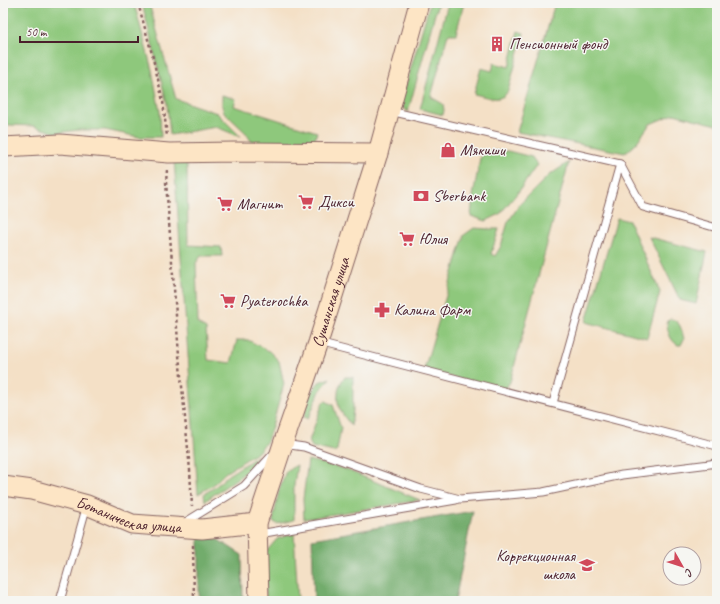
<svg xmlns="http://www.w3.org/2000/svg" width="720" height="604" font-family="Caveat,sans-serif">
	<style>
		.green { fill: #8ec87c; stroke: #6c7454 }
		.forest { fill: #72ac6c; stroke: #5e664c }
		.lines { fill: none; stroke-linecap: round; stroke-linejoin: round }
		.lane-casing { stroke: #866361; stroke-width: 9 }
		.secondary-casing { stroke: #866361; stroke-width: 21 }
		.path { stroke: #866361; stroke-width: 2.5; stroke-dasharray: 3 3; stroke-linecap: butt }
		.lane { stroke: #fff; stroke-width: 7 }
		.secondary { stroke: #fde5c5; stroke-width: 19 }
		.labels { text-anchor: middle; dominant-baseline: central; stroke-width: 3; stroke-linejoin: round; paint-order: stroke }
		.poi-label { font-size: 16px; fill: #4a1f2b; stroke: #f6f6f2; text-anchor: start }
		.street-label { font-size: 16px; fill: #4a1f2b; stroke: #f6f6f2 }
	</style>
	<rect width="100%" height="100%" fill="#f6f6f2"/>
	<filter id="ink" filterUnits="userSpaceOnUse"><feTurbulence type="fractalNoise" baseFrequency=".025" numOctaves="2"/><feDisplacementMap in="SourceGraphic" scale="8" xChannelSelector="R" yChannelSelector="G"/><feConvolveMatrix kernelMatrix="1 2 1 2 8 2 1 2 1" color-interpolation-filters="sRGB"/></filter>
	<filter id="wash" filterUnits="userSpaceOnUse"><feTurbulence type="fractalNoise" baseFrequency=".012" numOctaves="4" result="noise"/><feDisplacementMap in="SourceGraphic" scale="16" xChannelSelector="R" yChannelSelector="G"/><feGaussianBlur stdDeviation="0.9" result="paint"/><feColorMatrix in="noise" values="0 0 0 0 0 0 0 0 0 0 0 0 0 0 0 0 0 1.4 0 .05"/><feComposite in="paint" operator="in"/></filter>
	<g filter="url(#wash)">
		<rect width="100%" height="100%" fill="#f4e0c6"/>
		<g class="green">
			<polygon points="3,3 134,3 152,70 160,112 161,137 139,137 105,130 78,130 56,133 33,126 10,125 3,127"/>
			<polygon points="142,3 149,3 176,99 217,113 241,137 216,127 170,135 167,104"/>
			<polygon points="430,3 438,3 408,112 400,105"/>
			<polygon points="448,3 464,3 456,34 448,34 431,97 443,104 444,110 443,115 420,109"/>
			<polygon points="555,3 717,3 717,125 674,114 650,124 634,146 625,153 517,132"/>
			<path d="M518 31 524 33 508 91C501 104 485 96 474 94L481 68 492 71 494 63 509 67Z"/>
			<polygon points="222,95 236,99 234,106 317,132 314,141 261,145 251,141 246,133 224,112 222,106"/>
			<polygon points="487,151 508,151 532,157 537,165 519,191 500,214 486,221 471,216 473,196 480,158"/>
			<polygon points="174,160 184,161 187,166 188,245 221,247 222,256 201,256 196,263 198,324 206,329 208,360 231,363 237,340 248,340 269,351 279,361 284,384 272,426 267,441 258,452 225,473 213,485 198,494"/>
			<polygon points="569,162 510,382 504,391 424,370 464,235 474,228 488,229 499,229 491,254 495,256 501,246 508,222 520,204 548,176"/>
			<polygon points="617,218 629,221 660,292 647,338 586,322"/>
			<polygon points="649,237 707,252 696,304 680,300"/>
			<path d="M670 319C680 319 682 331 684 339L681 345H678C670 341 667 330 667 322Z"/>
			<path d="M345 377H353V410L351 426C347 420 341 413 339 407 336 397 338 384 345 377Z"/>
			<polygon points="330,378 320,391 308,419 304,417 309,395 319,382"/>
			<polygon points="326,401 333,405 341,428 337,450 334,452 312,447 309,441 323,402"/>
			<polygon points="258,456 246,472 205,501 204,494 215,487 228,475"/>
			<polygon points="308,460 342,468 420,500 304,519 303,499"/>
			<polygon points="297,465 294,486 294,520 277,524 273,521 279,490 286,471"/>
			<polygon points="294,533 298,601 266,601 264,554 277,539"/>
		</g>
		<g class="forest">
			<polygon points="473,511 455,601 314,601 312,539"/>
			<polygon points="199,536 217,539 242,555 243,601 199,601"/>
		</g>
	</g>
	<g filter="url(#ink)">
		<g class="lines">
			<defs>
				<g id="lane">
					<polyline points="390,111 620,164 643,207 717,228"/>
					<polyline points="318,343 717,446"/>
					<polyline points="553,403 620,164"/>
					<polyline points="283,444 304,447 421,489 460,499 543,492 622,475 710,464 717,462"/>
					<polyline points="184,523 244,486 273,454"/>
					<polyline points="259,534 456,500"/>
					<polyline points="60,601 87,505"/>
				</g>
				<g id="secondary">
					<polyline points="3,147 60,144 169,153 235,152 378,153"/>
					<path id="s1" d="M3 486 32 490 87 505 132 524 202 529 257 523"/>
					<path id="s2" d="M259 601 257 523 283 444 318 343 378 153 419 3"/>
				</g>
			</defs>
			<use href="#lane" class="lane-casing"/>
			<use href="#secondary" class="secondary-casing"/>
			<g class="path">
				<polyline points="138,3 152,54 163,101 167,137"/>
				<polyline points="167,170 166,182 179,355 190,470 192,506"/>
				<polyline points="193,545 194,601"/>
			</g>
			<use href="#lane" class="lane"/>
			<use href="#secondary" class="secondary"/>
		</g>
	</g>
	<defs>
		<symbol id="building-bare" viewBox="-9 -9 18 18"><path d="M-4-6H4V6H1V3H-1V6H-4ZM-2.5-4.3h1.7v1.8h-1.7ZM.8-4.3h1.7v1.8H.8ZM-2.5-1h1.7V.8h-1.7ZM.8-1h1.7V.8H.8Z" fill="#d1495b" stroke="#f6f6f2" stroke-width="2.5" paint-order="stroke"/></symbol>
		<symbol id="shop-bare" viewBox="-9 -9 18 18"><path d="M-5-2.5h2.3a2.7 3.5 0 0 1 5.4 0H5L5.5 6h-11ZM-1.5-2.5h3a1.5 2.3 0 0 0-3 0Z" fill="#d1495b" stroke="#f6f6f2" stroke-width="2.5" paint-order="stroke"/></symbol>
		<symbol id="bank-bare" viewBox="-9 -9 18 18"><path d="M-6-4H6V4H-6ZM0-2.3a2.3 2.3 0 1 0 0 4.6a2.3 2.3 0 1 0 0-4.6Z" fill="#d1495b" stroke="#f6f6f2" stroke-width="2.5" paint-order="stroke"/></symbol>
		<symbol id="supermarket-bare" viewBox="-9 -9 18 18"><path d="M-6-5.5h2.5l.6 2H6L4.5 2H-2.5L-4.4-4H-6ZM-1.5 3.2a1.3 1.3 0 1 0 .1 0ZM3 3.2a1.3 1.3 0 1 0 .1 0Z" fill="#d1495b" stroke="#f6f6f2" stroke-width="2.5" paint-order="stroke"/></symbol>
		<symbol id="pharmacy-bare" viewBox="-9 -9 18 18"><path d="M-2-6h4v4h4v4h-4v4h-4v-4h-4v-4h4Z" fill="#d1495b" stroke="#f6f6f2" stroke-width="2.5" paint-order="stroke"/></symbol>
		<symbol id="school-bare" viewBox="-9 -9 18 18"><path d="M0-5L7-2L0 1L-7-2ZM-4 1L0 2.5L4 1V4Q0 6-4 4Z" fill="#d1495b" stroke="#f6f6f2" stroke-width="2.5" paint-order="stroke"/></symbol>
	</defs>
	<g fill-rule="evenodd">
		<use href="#building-bare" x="486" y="33" width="22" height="22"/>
		<use href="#shop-bare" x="437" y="139" width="22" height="22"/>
		<use href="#bank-bare" x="410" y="185" width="22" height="22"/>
		<use href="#supermarket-bare" x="295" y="191" width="22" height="22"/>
		<use href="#supermarket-bare" x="214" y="193" width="22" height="22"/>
		<use href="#supermarket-bare" x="396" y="228" width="22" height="22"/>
		<use href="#supermarket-bare" x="217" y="290" width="22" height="22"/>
		<use href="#pharmacy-bare" x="371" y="299" width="22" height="22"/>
		<use href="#school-bare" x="576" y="554" width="22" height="22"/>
	</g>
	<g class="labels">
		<g class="poi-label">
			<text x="509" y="44">Пенсионный фонд</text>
			<text x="460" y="150">Мякиши</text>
			<text x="433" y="196">Sberbank</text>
			<text x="318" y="202">Дикси</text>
			<text x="237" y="204">Магнит</text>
			<text x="419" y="239">Юлия</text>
			<text x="240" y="301">Pyaterochka</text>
			<text x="394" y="310">Калина Фарм</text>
			<text x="575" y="556" text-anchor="end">Коррекционная<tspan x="575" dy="18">школа</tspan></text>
		</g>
		<g class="street-label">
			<text stroke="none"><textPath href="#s2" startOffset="311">Сушанская улица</textPath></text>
			<text stroke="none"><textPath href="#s1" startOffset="130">Ботаническая улица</textPath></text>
		</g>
	</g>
	<rect width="720" height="604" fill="none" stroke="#f6f6f2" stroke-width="16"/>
	<g transform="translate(682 566) rotate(129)"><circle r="19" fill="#f6f6f2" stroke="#b1a0a2"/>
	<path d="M0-3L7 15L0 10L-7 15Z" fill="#d1495b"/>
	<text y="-6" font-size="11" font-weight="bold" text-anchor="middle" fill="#4a1f2b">С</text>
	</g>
	<path d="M20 36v6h118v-6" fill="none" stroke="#4a1f2b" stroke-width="2"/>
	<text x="26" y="36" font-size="12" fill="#4a1f2b" stroke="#f6f6f2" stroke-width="3" paint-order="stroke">50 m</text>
</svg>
